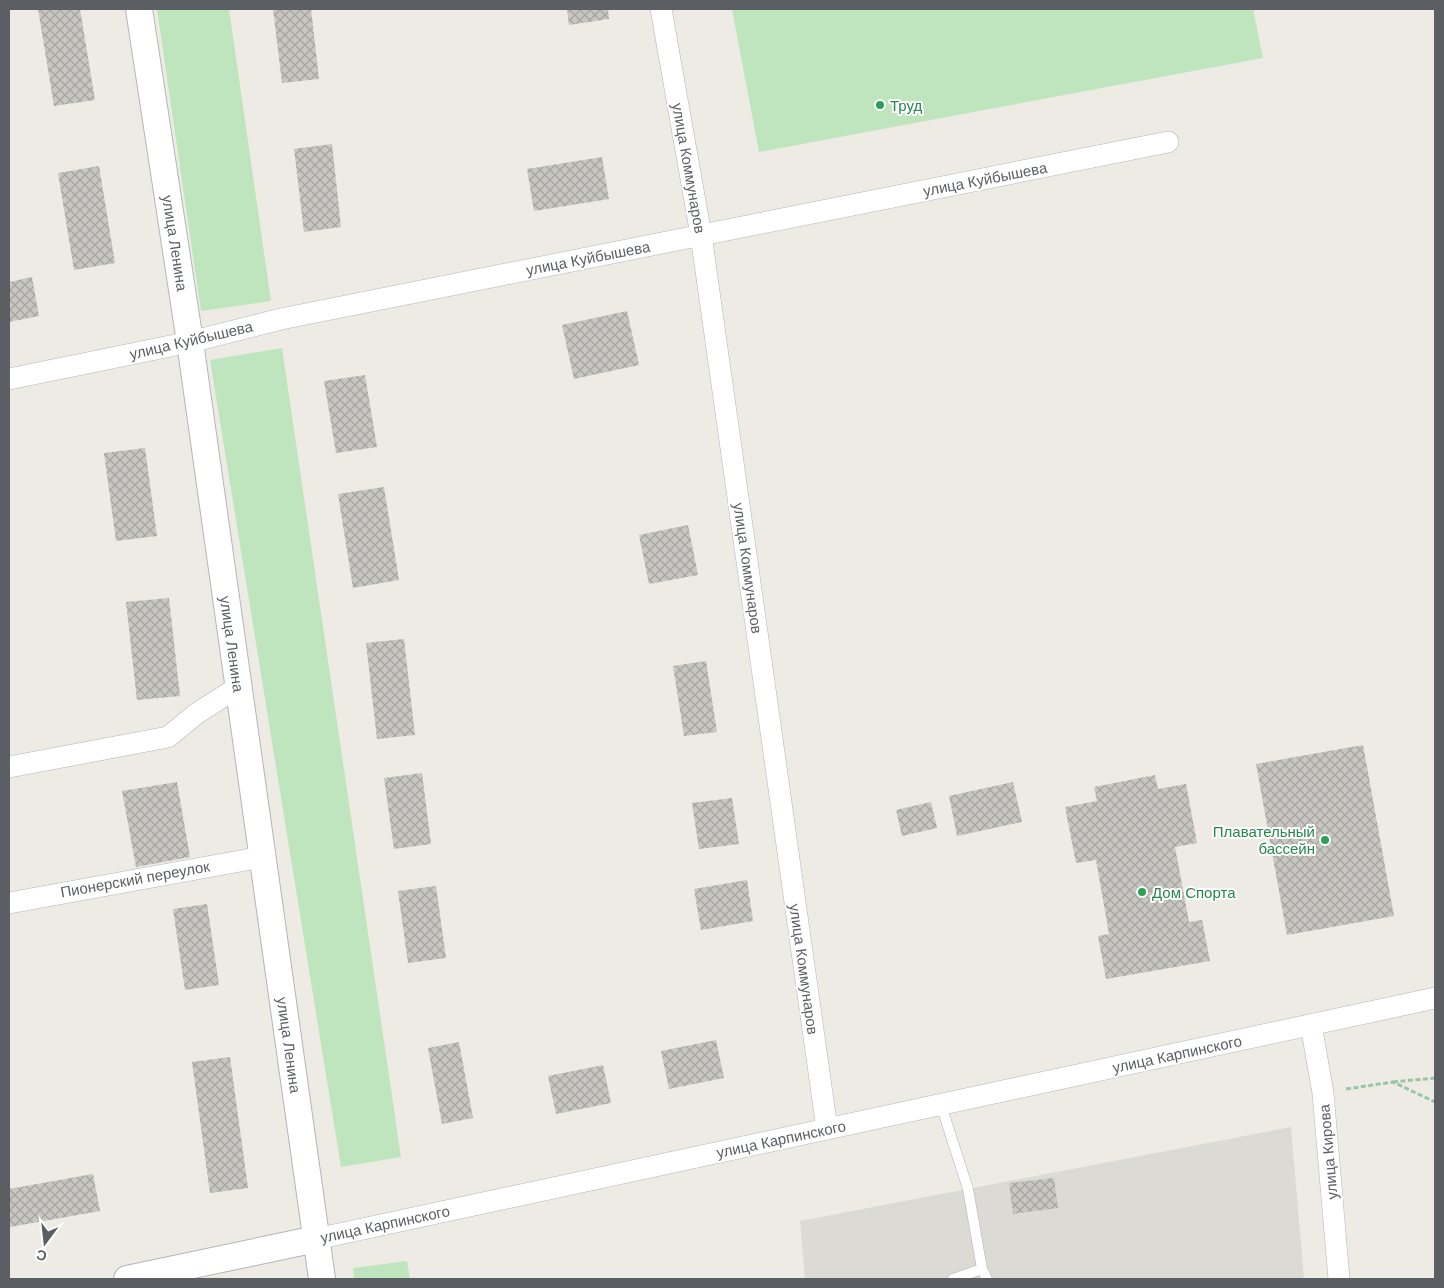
<svg xmlns="http://www.w3.org/2000/svg" width="1444" height="1288" font-family="Arial,sans-serif">
	<style>
		.industrial { fill: #dcdad5 }
		.green { fill: #bfe5bf }
		.building { fill: url(#building-cross-hatch) }
		.lines { fill: none; stroke-linecap: round; stroke-linejoin: round }
		.service-casing { stroke: #b3b5ba; stroke-width: 11 }
		.minor-casing { stroke: #b3b5ba; stroke-width: 22 }
		.tertiary-casing { stroke: #b3b5ba; stroke-width: 28 }
		.path { stroke: #99c5a5; stroke-width: 3; stroke-dasharray: 5 2.5; stroke-linecap: butt }
		.service { stroke: #fff; stroke-width: 10 }
		.minor { stroke: #fff; stroke-width: 21 }
		.tertiary { stroke: #fff; stroke-width: 26 }
		.leisure-dot { fill: #2e9e5b; stroke: #fff; stroke-width: 2 }
		.labels { text-anchor: middle; dominant-baseline: central; stroke-width: 4; stroke-linejoin: round; paint-order: stroke }
		.leisure-label { font-size: 15px; fill: #27864d; stroke: #fff; text-anchor: start }
		.street-label { font-size: 15px; fill: #5b5e63; stroke: #fff }
	</style>
	<defs>
		<pattern id="building-cross-hatch" width="8" height="8" patternUnits="userSpaceOnUse" patternTransform="scale(1.25)"><rect width="8" height="8" fill="#c8c6c0"/><path d="M0 0l8 8M0 8l8-8" fill="none" stroke="#a5a4a0"/></pattern>
	</defs>
	<rect width="100%" height="100%" fill="#edebe3"/>
	<polygon class="industrial" points="1291,1127 1304,1279 805,1279 800,1221"/>
	<g class="green">
		<polygon points="157,9 229,9 271,301 201,311"/>
		<polygon points="732,9 1253,9 1263,58 759,152"/>
		<polygon points="282,348 401,1157 341,1167 210,360"/>
		<polygon points="407,1261 410,1279 354,1279 353,1268"/>
	</g>
	<g class="building">
		<polygon points="38,9 80,9 95,100 54,106"/>
		<polygon points="273,9 311,9 319,79 282,83"/>
		<polygon points="567,9 608,9 609,19 569,25"/>
		<polygon points="332,144 341,227 304,232 294,149"/>
		<polygon points="602,157 609,199 534,211 527,169"/>
		<polygon points="99,166 115,263 74,270 58,173"/>
		<polygon points="32,277 39,316 9,322 9,282"/>
		<polygon points="627,311 639,365 574,379 562,325"/>
		<polygon points="365,375 377,447 336,453 324,381"/>
		<polygon points="145,448 157,536 116,541 104,453"/>
		<polygon points="384,487 399,580 353,588 338,494"/>
		<polygon points="688,525 698,575 649,584 639,535"/>
		<polygon points="169,598 180,696 137,700 126,602"/>
		<polygon points="404,639 415,735 377,739 366,643"/>
		<polygon points="706,661 717,732 684,736 673,666"/>
		<polygon points="1363,745 1394,916 1287,935 1256,764"/>
		<polygon points="422,773 431,844 394,849 384,778"/>
		<polygon points="1155,775 1158,789 1186,784 1197,843 1175,847 1189,922 1202,920 1210,961 1106,979 1098,936 1109,934 1096,860 1076,863 1065,807 1097,801 1094,787"/>
		<polygon points="177,782 190,857 136,867 122,791"/>
		<polygon points="1013,782 1022,822 957,836 949,796"/>
		<polygon points="732,798 739,844 699,849 692,803"/>
		<polygon points="931,802 937,828 902,836 896,810"/>
		<polygon points="747,880 753,921 701,930 694,889"/>
		<polygon points="436,886 446,958 408,963 398,891"/>
		<polygon points="207,904 219,985 185,990 173,909"/>
		<polygon points="716,1040 724,1078 669,1089 661,1051"/>
		<polygon points="459,1042 473,1118 442,1124 428,1048"/>
		<polygon points="230,1057 248,1188 210,1193 192,1062"/>
		<polygon points="603,1065 611,1103 556,1114 548,1076"/>
		<polygon points="93,1174 100,1211 10,1227 9,1189"/>
		<polygon points="1054,1178 1058,1208 1013,1214 1009,1183"/>
	</g>
	<g class="lines">
		<defs>
			<g id="service">
				<polyline points="941,1105 968,1189 982,1269 953,1279"/>
				<polyline points="982,1269 987,1279"/>
			</g>
			<g id="minor">
				<polyline points="661,9 701,235 827,1129"/>
				<polyline points="9,379 190,342 281,319 1168,142"/>
				<polyline points="9,767 168,737 196,714 238,687"/>
				<polyline points="9,903 262,857"/>
				<polyline points="1311,1025 1323,1093 1339,1279"/>
				<polyline points="316,1239 1435,998"/>
			</g>
			<g id="tertiary">
				<polyline points="139,9 190,342 322,1279"/>
				<polyline points="127,1279 316,1239"/>
			</g>
		</defs>
		<use href="#service" class="service-casing"/>
		<use href="#minor" class="minor-casing"/>
		<use href="#tertiary" class="tertiary-casing"/>
		<g class="path">
			<polyline points="1393,1082 1435,1078"/>
			<polyline points="1346,1089 1393,1082 1435,1102"/>
		</g>
		<use href="#service" class="service"/>
		<use href="#minor" class="minor"/>
		<use href="#tertiary" class="tertiary"/>
	</g>
	<g class="leisure-dot">
		<circle cx="880" cy="105" r="5"/>
		<circle cx="1325" cy="840" r="5"/>
		<circle cx="1142" cy="892" r="5"/>
	</g>
	<g class="labels">
		<g class="leisure-label">
			<text x="890" y="105">Труд</text>
			<text x="1315" y="831" text-anchor="end">Плавательный<tspan x="1315" dy="17">бассейн</tspan></text>
			<text x="1152" y="892">Дом Спорта</text>
		</g>
		<g class="street-label">
			<text transform="translate(689 168) rotate(80)">улица Коммунаров</text>
			<text transform="translate(985 179) rotate(-11)">улица Куйбышева</text>
			<text transform="translate(175 243) rotate(81)">улица Ленина</text>
			<text transform="translate(588 258) rotate(-11)">улица Куйбышева</text>
			<text transform="translate(191 340) rotate(-13)">улица Куйбышева</text>
			<text transform="translate(748 568) rotate(82)">улица Коммунаров</text>
			<text transform="translate(232 644) rotate(82)">улица Ленина</text>
			<text transform="translate(135 879) rotate(-10)">Пионерский переулок</text>
			<text transform="translate(804 969) rotate(82)">улица Коммунаров</text>
			<text transform="translate(289 1045) rotate(82)">улица Ленина</text>
			<text transform="translate(1177 1054) rotate(-12)">улица Карпинского</text>
			<text transform="translate(781 1139) rotate(-12)">улица Карпинского</text>
			<text transform="translate(1328 1152) rotate(-95)">улица Кирова</text>
			<text transform="translate(385 1224) rotate(-12)">улица Карпинского</text>
		</g>
	</g>
	<rect width="1444" height="1288" fill="none" stroke="#5b5e63" stroke-width="20"/>
	<g transform="translate(45 1243) rotate(195)" stroke="#ffffff" stroke-width="4" paint-order="stroke">
	<path d="M0-4L9 19L0 12L-9 19Z" fill="#5b5e63"/>
	<text y="-8" font-size="14" font-weight="bold" text-anchor="middle" fill="#5b5e63">С</text>
	</g>
</svg>
